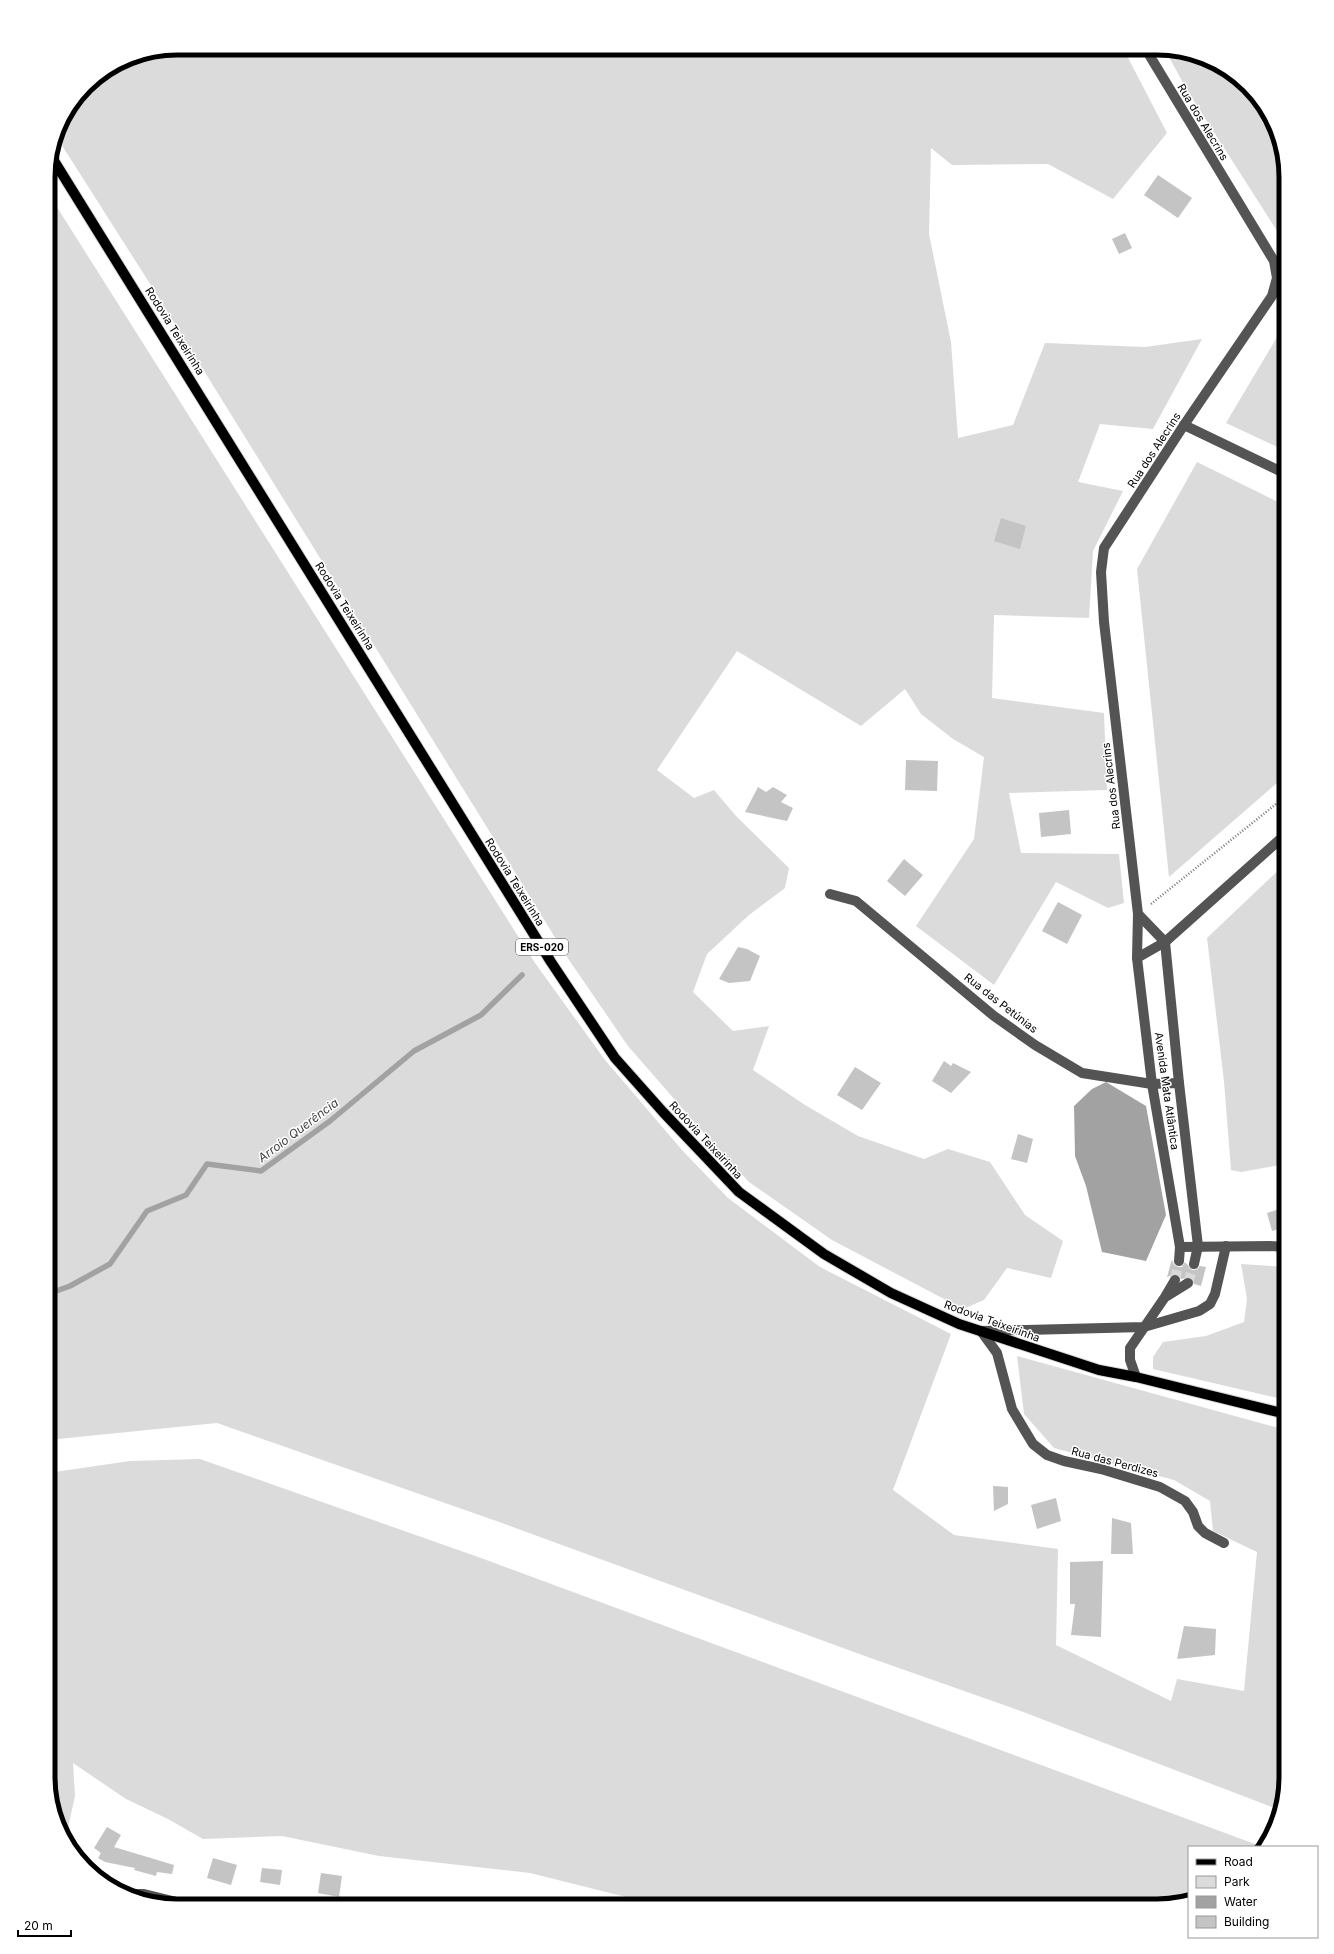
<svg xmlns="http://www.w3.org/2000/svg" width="1334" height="1954" font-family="Inter,sans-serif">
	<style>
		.green { fill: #dbdbdb }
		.water { fill: #a2a2a2 }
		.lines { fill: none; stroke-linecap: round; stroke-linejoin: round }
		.stream { stroke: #a2a2a2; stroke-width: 5.5 }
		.building { fill: #c4c4c4 }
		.minor-tunnel { stroke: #d9d9d9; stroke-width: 10; stroke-dasharray: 10 5; stroke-linecap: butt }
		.major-casing { stroke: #dbdbdb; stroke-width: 12 }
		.path { stroke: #767676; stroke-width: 2.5; stroke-dasharray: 1 2; stroke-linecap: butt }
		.minor { stroke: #545454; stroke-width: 10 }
		.major { stroke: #000; stroke-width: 10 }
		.labels { text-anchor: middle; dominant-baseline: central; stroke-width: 3; stroke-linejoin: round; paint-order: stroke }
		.shield { fill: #fff; stroke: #4c4c4c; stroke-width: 1 }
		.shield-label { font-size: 10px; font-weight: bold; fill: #000 }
		.street-label { font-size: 11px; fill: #000; stroke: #fff }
		.water-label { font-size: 12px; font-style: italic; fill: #434343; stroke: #fff }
		.rim { fill: none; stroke: #000; stroke-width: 5 }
	</style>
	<rect width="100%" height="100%" fill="#fff"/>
	<g class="green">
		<polygon points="177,48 1123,48 1167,133 1113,199 1048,164 952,165 931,148 929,234 951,342 958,438 1013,425 1045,343 1145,347 1202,339 1153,429 1100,424 1078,482 1123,491 1093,551 1089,618 994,615 992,698 1104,713 1107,790 1009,793 1021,853 1119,854 1124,903 1108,908 1056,882 994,985 916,926 974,839 984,757 953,739 921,714 905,689 861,726 737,651 657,770 694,798 714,790 736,816 789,868 785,888 749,915 707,954 693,992 733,1031 769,1026 753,1070 805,1105 858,1136 924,1159 948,1149 990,1162 1025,1215 1063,1241 1051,1278 1007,1268 984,1300 963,1309 832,1240 749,1182 703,1132 628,1046 567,957 532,900 152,287 56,136 58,128 86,86 128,58"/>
		<polygon points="1164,48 1221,65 1269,113 1286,177 1286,245 1187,90"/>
		<polygon points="48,193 535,963 605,1060 682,1150 728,1198 820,1267 951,1334 893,1490 954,1535 1058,1549 1056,1645 1171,1701 1177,1679 1244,1691 1257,1552 1213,1531 1210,1501 1174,1480 1054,1448 1024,1414 1017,1356 1286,1430 1286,1777 1277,1809 1018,1710 862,1655 502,1523 217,1423 48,1440"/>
		<polygon points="1286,322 1286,451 1226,423"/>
		<polygon points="1197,462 1286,506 1286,775 1169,877 1137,569"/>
		<polygon points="1286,863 1286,1164 1241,1172 1231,1170 1224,1081 1207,938"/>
		<polygon points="1241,1264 1286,1267 1286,1400 1153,1369 1153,1357 1163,1342 1206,1336 1244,1322 1247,1299"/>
		<polygon points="200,1459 481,1558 1263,1847 1189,1847 1189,1897 1157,1906 685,1906 654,1904 530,1873 379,1856 282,1836 203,1839 168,1819 126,1799 73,1763 75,1796 67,1832 63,1834 48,1777 48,1473 130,1461"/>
	</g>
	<polygon class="water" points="1106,1082 1146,1106 1166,1215 1146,1261 1102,1252 1086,1186 1075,1156 1074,1106 1092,1089"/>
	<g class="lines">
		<g class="stream">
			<polyline points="48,1294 70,1286 110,1264 147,1211 186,1195 207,1164 261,1171 330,1121 414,1051 481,1015 522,975"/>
			<polyline points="48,1761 51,1788"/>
		</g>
	</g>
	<g class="building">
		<polygon points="1158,175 1192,198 1178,218 1144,195"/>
		<polygon points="1125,233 1132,248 1119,254 1112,239"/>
		<polygon points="1001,518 1026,526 1020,549 994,541"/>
		<polygon points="906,760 938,761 937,791 905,790"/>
		<polygon points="758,787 766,792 773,787 787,795 781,802 793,808 787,821 745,812"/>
		<polygon points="1069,810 1071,834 1041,837 1039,813"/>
		<polygon points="904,859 923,875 905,896 887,881"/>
		<polygon points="1058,902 1082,915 1067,944 1042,931"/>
		<polygon points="738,947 747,949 760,956 750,981 729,983 719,979"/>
		<polygon points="944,1061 951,1066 953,1063 971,1072 951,1093 932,1081"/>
		<polygon points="855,1067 881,1083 862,1110 837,1095"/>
		<polygon points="1018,1134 1033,1139 1027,1163 1011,1159"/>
		<polygon points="1286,1207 1286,1227 1272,1231 1267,1213"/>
		<polygon points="1172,1259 1173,1264 1178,1267 1182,1267 1185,1262 1192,1270 1196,1270 1200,1266 1206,1267 1201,1286 1194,1284 1191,1277 1181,1279 1179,1275 1175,1274 1167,1277"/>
		<polygon points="993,1486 1008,1487 1008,1504 994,1511"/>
		<polygon points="1056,1498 1061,1521 1037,1529 1031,1505"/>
		<polygon points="1112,1518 1131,1523 1133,1554 1111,1554"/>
		<polygon points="1103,1561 1101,1637 1071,1635 1075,1604 1070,1604 1070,1562"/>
		<polygon points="1184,1626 1216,1629 1215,1655 1177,1659"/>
		<polygon points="107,1827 121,1835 114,1847 174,1865 172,1874 157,1872 156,1876 134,1870 135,1868 105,1862 98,1858 101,1853 94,1848"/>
		<polygon points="213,1858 237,1865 231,1885 207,1878"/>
		<polygon points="262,1868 282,1870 280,1885 260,1882"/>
		<polygon points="321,1873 342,1876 339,1897 318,1893"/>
	</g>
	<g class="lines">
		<g class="minor-tunnel">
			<polyline points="1175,1280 1179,1261"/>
			<polyline points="1188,1283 1194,1264"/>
		</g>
		<defs>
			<polyline id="major" points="51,156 551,962 615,1058 663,1112 739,1192 824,1254 891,1293 959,1324 1099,1370 1136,1377 1286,1414"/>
		</defs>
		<use href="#major" class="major-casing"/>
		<polyline class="path" points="1151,904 1286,796"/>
		<g class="minor">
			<polyline points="1145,48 1274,261 1277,278 1272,296 1184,425 1104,548 1101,572 1104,622 1138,914 1137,958 1152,1084 1180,1247 1179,1261"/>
			<polyline points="1184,425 1286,474"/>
			<polyline points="830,894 856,901 994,1016 1035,1045 1082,1073 1152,1084 1179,1083"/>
			<polyline points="1138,914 1165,942 1179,1083 1198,1246 1194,1264"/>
			<polyline points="1137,958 1165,942 1286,834"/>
			<polyline points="1180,1247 1270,1246 1286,1247"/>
			<polyline points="1167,1296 1188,1283"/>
			<polyline points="981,1331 997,1353 1012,1409 1033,1444 1047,1455 1064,1461 1101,1469 1160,1487 1185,1501 1193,1512 1198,1526 1205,1533 1224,1543"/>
			<polyline points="981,1331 1144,1327 1199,1311 1210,1304 1215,1294 1226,1246"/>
			<polyline points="1136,1377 1130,1360 1130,1348 1165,1297 1175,1280"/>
			<polyline points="131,1894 144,1894 193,1906"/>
		</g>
		<use href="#major" class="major"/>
	</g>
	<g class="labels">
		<rect class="shield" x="516" y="939" width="52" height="16" rx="3"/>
		<g class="shield-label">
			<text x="542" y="947">ERS-020</text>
		</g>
		<g class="street-label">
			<text transform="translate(1203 122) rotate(59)">Rua dos Alecrins</text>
			<text transform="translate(175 331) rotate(58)">Rodovia Teixeirinha</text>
			<text transform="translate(1154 450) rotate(-57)">Rua dos Alecrins</text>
			<text transform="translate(345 606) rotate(58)">Rodovia Teixeirinha</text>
			<text transform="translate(1111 786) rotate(-97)">Rua dos Alecrins</text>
			<text transform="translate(515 882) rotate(58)">Rodovia Teixeirinha</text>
			<text transform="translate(1001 1003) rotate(38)">Rua das Petúnias</text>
			<text transform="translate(1167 1091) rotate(82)">Avenida Mata Atlântica</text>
			<text transform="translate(706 1140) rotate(47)">Rodovia Teixeirinha</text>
			<text transform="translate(992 1321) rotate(20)">Rodovia Teixeirinha</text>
			<text transform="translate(1115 1462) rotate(15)">Rua das Perdizes</text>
		</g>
		<g class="water-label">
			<text transform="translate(298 1130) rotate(-37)">Arroio Querência</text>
		</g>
	</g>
	<path d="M0 0H1334V1954H0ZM177 55H1157A122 122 0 0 1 1279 177V1777A122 122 0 0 1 1157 1899H177A122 122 0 0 1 55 1777V177A122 122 0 0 1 177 55Z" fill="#fff" fill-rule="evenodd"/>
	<path class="rim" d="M177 55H1157A122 122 0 0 1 1279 177V1777A122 122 0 0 1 1157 1899H177A122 122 0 0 1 55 1777V177A122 122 0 0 1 177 55Z"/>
	<rect x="1188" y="1846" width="130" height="92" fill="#ffffff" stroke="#999999"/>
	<rect x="1196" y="1859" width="20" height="6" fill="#000000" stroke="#999999"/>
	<text x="1224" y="1866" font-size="12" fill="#000000">Road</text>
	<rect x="1196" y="1876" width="20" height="12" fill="#dbdbdb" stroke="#999999"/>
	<text x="1224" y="1886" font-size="12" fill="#000000">Park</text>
	<rect x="1196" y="1896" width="20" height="12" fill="#a2a2a2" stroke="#999999"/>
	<text x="1224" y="1906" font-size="12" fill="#000000">Water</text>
	<rect x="1196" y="1916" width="20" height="12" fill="#c4c4c4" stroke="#999999"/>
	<text x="1224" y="1926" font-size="12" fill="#000000">Building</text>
	<path d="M18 1930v6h53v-6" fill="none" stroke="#000000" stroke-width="2"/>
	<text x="24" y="1930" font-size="12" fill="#000000" stroke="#ffffff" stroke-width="3" paint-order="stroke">20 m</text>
</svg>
